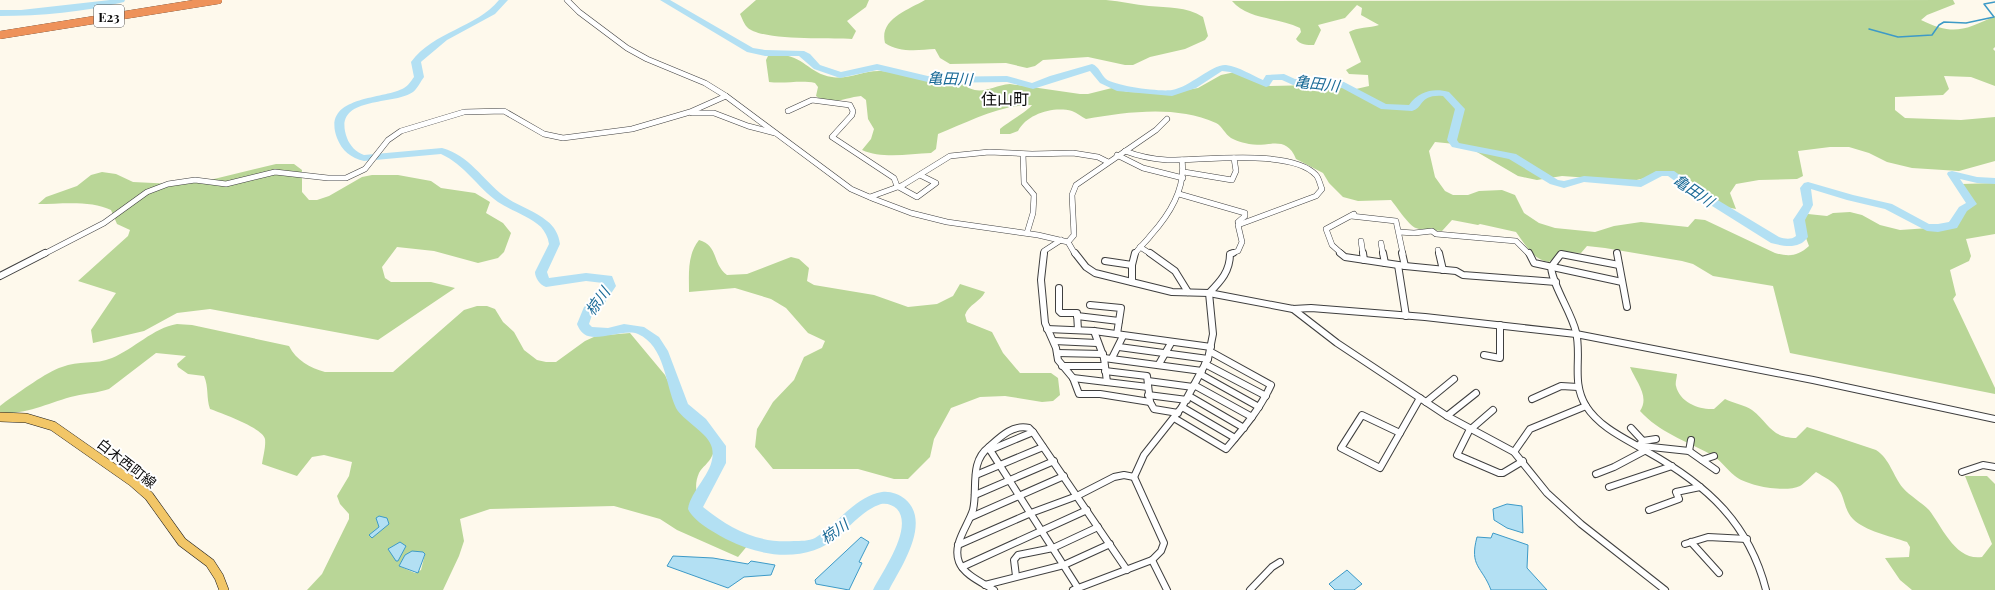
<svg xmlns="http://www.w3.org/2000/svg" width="1995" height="590" font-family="'Playfair Display','Noto Sans JP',serif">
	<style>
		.forest { fill: #b9d697; fill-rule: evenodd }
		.water { fill: #b3e0f3; stroke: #3d9ac7 }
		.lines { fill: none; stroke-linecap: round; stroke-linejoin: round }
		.stream { stroke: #3d9ac7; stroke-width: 1.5 }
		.river { fill: #b3e0f3; fill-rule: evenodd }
		.minor-far1-casing { stroke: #3f3f3f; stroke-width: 6 }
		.minor-casing { stroke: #3f3f3f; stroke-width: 8 }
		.major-casing { stroke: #1d1d1d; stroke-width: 10 }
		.highway-casing { stroke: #1d1d1d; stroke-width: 8 }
		.minor-far1 { stroke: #fff; stroke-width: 5 }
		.minor { stroke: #fff; stroke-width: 6 }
		.major { stroke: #f2c667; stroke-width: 9 }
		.highway { stroke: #ee925a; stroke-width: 8 }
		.labels { text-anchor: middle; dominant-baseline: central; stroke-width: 4; stroke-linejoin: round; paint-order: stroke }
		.shield { fill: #fff; stroke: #555; stroke-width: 1 }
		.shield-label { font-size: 13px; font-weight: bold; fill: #0c0c0c }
		.street-label { font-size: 14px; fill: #0c0c0c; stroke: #fff }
		.water-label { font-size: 15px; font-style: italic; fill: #1b6b97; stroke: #fff }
		.quarter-label { font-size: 16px; fill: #0c0c0c; stroke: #fff }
	</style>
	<rect width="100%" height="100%" fill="#fef9ec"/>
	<g class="forest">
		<path d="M756 0H869L866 7 847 21 856 31 852 39C832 38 759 41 747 27 744 24 742 18 740 14Z"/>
		<path d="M925 0H1106C1121 1 1135 5 1149 6 1168 8 1186 6 1203 17L1208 36 1205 40 1185 49 1150 57 1133 65H1125L1088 57 1043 60 1035 66 1027 68 1006 63 950 64 940 58 935 49C919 50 899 53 885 43 879 19 908 10 925 0Z"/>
		<path d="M1953 0 1955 4 1927 15 1921 20C1953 36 1965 30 1995 16V47L1993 49 1995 51V86L1971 77 1944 76 1949 89 1943 95 1895 97V110L1905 118 1961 120 1995 117V161L1959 171 1912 168 1887 162 1869 153 1849 147H1830L1798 151 1803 176 1797 179 1759 180 1736 184 1730 193 1736 209 1726 207 1717 202 1687 178 1678 174 1659 175 1632 181 1562 176 1537 180 1518 176 1465 145 1435 142 1429 151 1435 177 1445 191 1453 195H1468L1479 191 1502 190 1515 195 1524 213 1539 223 1555 228 1595 232 1614 226 1641 222 1688 227 1695 219 1705 220 1775 253C1789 257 1798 256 1809 246L1800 222 1808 214 1827 216 1833 213 1850 212 1862 215 1880 225 1900 230 1944 227 1968 205 1962 184 1995 183V234L1966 239 1971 256 1969 261 1950 270 1956 295 1953 299 1995 388V394L1790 353 1773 286 1713 276 1693 264 1682 261 1605 248 1587 246 1581 253 1562 252 1549 262C1533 260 1525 244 1516 232L1480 224 1478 225 1452 220 1442 231C1434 230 1424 231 1416 228 1409 226 1397 207 1391 200L1358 201 1343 197 1329 183 1323 173 1296 159C1286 134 1268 148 1249 144 1244 143 1236 141 1231 138 1225 134 1222 126 1216 123 1175 105 1128 112 1086 119 1082 117 1077 113 1072 111 1053 106 1027 114 1018 131L1010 134H1000V129C1007 123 1029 110 1032 105 999 105 968 122 938 134L936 149 931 153C909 154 882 159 862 150L871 139 874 129 868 119 866 100 861 96C847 97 829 107 816 96L818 87 815 83C801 80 784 84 769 82L766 60 768 56C803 50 805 73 832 77 849 80 864 70 881 71 897 72 915 78 932 81 940 82 950 81 959 81 979 99 989 86 1010 84L1080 94H1088L1112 88 1128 92 1169 93 1198 88 1221 75 1235 72 1243 73 1270 86 1316 85 1356 89 1369 86 1368 75 1349 74 1346 70 1361 62 1349 32C1357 27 1370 28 1379 25L1361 15 1362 8 1357 5 1345 18 1318 25 1321 30 1314 45C1307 45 1300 45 1296 39L1301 32 1300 28C1278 17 1248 20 1232 1Z"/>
		<path d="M276 164H294L302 170V192L309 200H317L329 196 362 177 372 175H398L431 181 441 188 475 193 490 202 486 213 503 223 511 233 504 252 498 258 478 263 434 251 397 247 382 267 385 278 391 282H431L455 288 378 340 210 309 177 313 144 331 93 343 91 330 116 293 78 281 128 236 130 230 117 224 111 210C91 200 61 204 38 204L46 197 77 186 91 175 102 172 116 174 133 182 174 184 214 179Z"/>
		<path d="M699 240C719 246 712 264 727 275L747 274 791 257 799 259 809 268 807 281 814 285 874 295 908 307 937 304 953 296 960 284 985 292C980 302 969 304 965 315L967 322 992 332 1003 353 1020 373H1051L1058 378 1060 395 1053 401 1042 402 1005 396 980 397 951 408 934 439 930 457 908 479H894L858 469H773L755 447 757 429 773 402 794 380 804 357 822 348 825 341 808 333 786 308 771 299 735 288 689 292C689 274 687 255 699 240Z"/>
		<path d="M477 306H487L495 309 503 322 514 332 524 350 537 360 546 362H556L585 341 596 336 630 333 665 375 672 390 693 418 713 438C713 443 715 452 712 456 709 463 702 467 699 473 685 505 725 532 748 545L738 557 677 530 660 519 614 506 490 509 460 519 464 541 459 556 443 590H307L322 574 349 519V514L340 504 337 496 349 476 352 462 324 455 312 457 297 476 262 464C263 457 266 446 265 439 263 428 221 413 210 409 206 397 209 388 204 376L188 374 178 367 177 364 186 356 156 353 109 389C98 393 87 393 75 396 49 402 28 415 0 413V406L5 402C20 392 46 372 62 367 78 360 96 365 112 358 134 349 153 328 177 324 181 324 187 325 192 325L289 346C296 360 310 368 325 372H393L464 310ZM423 552 425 554 421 570 415 573 399 566 405 555Z"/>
		<path d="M1630 367 1677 374C1677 377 1675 383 1676 386 1680 403 1700 410 1714 409L1725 399C1733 403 1745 405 1752 410 1769 423 1771 438 1796 438L1807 427 1876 450C1890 459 1893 476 1903 488 1910 496 1921 502 1929 510 1942 526 1955 561 1982 557L1992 544 1965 476H1987L1995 484V590H1912L1900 580 1885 558 1909 557 1910 547 1907 542C1890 536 1865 531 1853 519 1844 510 1845 497 1838 488 1833 481 1824 477 1816 472 1811 476 1805 483 1800 486 1785 493 1747 486 1735 476 1726 469 1720 459 1710 454 1686 441 1659 432 1640 411 1650 396 1636 382 1630 367Z"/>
	</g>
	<g class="water">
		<polygon points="1507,504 1522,506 1523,533 1507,528 1494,520 1493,509"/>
		<polygon points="379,516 387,518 389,524 372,538 369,535 379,527 376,518"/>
		<path d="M1493 533 1528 545 1527 568 1547 590H1491C1482 566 1469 567 1477 537L1491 538Z"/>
		<polygon points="861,537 869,542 859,562 862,563 849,590 816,584 815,580"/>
		<polygon points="400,542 406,546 398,561 396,561 388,549"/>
		<polygon points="412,551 423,552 425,554 418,573 399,566 405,555"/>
		<polygon points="673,556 713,558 748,564 751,561 775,565 771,575 744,577 728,588 667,566"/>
		<polygon points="1347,570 1362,584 1354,590 1335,590 1329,584"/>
	</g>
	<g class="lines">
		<polyline class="stream" points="1869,29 1898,37 1932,35 1939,25 1944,22 1966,23 1994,17 1984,4 1995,2"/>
		<g class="river">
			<path d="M110 0H125L124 2C84 12 41 16 0 16V10H21Z"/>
			<path d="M499 0H508L495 14 447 40 422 61 421 62 424 77C421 81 417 89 413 92 394 106 331 95 347 138 350 146 356 152 364 155L442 148C469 155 483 180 504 196 518 206 534 210 547 221 554 226 559 235 560 244L547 272 549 278 586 273 612 276 616 286 604 304 593 312 589 324 592 327 608 328 624 324 644 327 659 337 668 351 688 404 706 419 726 446V463L703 507C729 528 758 544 794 541 800 541 809 541 815 538 838 524 854 497 882 492 890 491 899 494 905 499 932 522 901 567 889 590H873C882 572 914 528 897 509 893 505 887 503 881 504 865 509 851 525 840 535 808 563 764 558 728 540 715 533 694 522 688 509 691 488 717 471 712 448 709 433 682 420 676 408 665 384 665 346 638 334 624 328 596 343 584 334 581 332 578 327 577 324L584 307 596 298 604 286 603 283 586 281 546 287C540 285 535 278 535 272L549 244C548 237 545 232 541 227 529 216 512 211 498 202 477 187 465 165 441 154L364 161C351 158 342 151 337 138 321 95 383 100 404 88 408 86 411 81 414 77L411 62C434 31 476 28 499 0Z"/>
			<path d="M660 0H670L753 48 765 50 804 51 810 54 820 65 841 72 877 64 932 77 1007 76 1032 83 1050 76 1092 64C1099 66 1101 75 1106 79 1115 86 1160 92 1172 90 1190 87 1212 64 1226 65 1240 67 1251 75 1263 80L1266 75 1284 74 1295 79 1344 82 1386 104 1409 105C1419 91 1434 88 1449 92L1465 109 1457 140 1459 143 1516 154 1558 180 1564 181 1584 176 1639 180 1656 171H1674L1701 190 1779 237C1785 239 1791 240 1796 236L1793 220 1803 205 1800 188 1804 183 1808 182 1853 195 1892 204 1929 224H1938L1949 222 1959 207 1966 203 1947 174 1948 172 1952 171 1977 177 1995 178V184L1977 183 1960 179 1977 204 1967 211 1957 228 1938 232 1927 231 1885 209 1847 200 1811 189 1813 205 1805 220 1808 237C1799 250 1783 246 1771 243L1693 194 1668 176H1662L1641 187 1584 182 1564 188 1550 184 1509 159 1452 147 1447 140 1455 109 1443 96C1419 94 1424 108 1412 111L1381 109 1342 88 1293 85 1282 80H1273L1269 86 1266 87 1230 72 1222 71 1196 88 1172 96 1117 91 1100 83 1090 71 1033 89 1007 82 932 83 877 70 840 78 814 69 799 56H765L747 52Z"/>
		</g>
		<defs>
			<g id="minor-far1">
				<polyline points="567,0 579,12 627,48 647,59 705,83 726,96 851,189 874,199 911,213 947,222 1038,235 1068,242 1075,254"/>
				<polyline points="788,111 812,100 850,105 853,111 852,115 832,137 894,178 897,186 917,197 936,183 920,175"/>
				<polyline points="692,113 714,113 748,126 775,133"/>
				<path d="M1125 151C1138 156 1152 159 1167 160 1201 161 1292 148 1316 175 1319 178 1320 185 1322 189L1316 196 1238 225 1242 242 1238 251 1230 254"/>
				<polyline points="1023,154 1024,183 1034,195 1033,213 1027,233"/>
				<polyline points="1117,155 1143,168 1183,178"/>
				<polyline points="1184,172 1232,180 1236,171 1234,158"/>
				<polyline points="1179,194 1245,213 1245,216 1238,222"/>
				<polyline points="870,197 903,185 950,156 989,152 1032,154 1073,153 1098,157 1108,162"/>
				<polyline points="1351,216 1396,221 1403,254"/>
				<polyline points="1399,232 1414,233 1432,231 1436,234 1516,241 1529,254"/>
				<polyline points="1361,241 1363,254"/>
				<polyline points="1068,242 1074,235 1072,195 1076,185 1156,130 1167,119"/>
				<polyline points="1381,243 1383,254"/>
				<polyline points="1140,247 1151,254"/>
				<polyline points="1438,250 1439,254"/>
				<polyline points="44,254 104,223 147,192 168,184 195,180 226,184 275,172 328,178 346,178 365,169 388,140 401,131 464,112 504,111 544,134 563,138 632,129 690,112 726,96"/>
				<polyline points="1044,254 1044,251 1061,240"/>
				<path d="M1135 254C1139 247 1146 242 1151 235 1170 214 1186 189 1182 160"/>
				<polyline points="1342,254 1332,245 1326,229 1354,214"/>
			</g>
			<g id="minor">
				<polyline points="1044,253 1041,280 1045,323 1056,348 1058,360 1073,378 1079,394 1100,394 1150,402"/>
				<polyline points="1075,253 1086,267 1095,273 1172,292 1209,293 1293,309 1311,308 1425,317 1576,334 1813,380 1995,419"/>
				<polyline points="1150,253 1175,271 1188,292"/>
				<polyline points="1340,253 1345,257 1405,266 1456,271 1463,275 1556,282"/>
				<polyline points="1363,253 1364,260"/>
				<polyline points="1383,253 1385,263"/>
				<polyline points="1402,253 1405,266"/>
				<polyline points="1439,253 1443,270"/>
				<polyline points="1529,253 1534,263 1622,282"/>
				<polyline points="1617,253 1627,307"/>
				<polyline points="1105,261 1132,265"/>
				<polyline points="1398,265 1406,316"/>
				<path d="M1619 265 1561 254 1551 267C1553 287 1571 311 1576 332 1582 357 1571 382 1586 406 1600 428 1626 439 1648 452 1707 485 1749 523 1766 590"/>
				<polyline points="0,276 45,253"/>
				<polyline points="1132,282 1132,265 1135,253"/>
				<polyline points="1059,288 1059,311 1061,313 1077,313 1078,330"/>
				<polyline points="1090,305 1121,308 1117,334"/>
				<polyline points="1293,309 1337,343 1447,416 1514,452 1547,493 1581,524 1665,590"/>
				<polyline points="1077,316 1119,321"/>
				<polyline points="1047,329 1094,331 1211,347"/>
				<polyline points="1094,331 1104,358 1107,382"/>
				<polyline points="1054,341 1097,343"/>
				<polyline points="1119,347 1208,359"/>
				<polyline points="1057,353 1103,354"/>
				<polyline points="1484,355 1500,358 1500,325"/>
				<polyline points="1104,358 1202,371"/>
				<polyline points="1112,358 1123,336"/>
				<polyline points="1159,364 1171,343"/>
				<polyline points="1205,364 1266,396"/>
				<polyline points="1062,366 1104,366"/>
				<polyline points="1105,371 1147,376 1150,402 1154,409 1178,413"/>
				<polyline points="1200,374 1259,407"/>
				<polyline points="1073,378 1148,387"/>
				<polyline points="1148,381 1193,387"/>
				<polyline points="1194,385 1252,417"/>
				<polyline points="1148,395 1187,400"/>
				<polyline points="1189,396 1244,428"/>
				<polyline points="1532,399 1561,386 1578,387"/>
				<polyline points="1426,402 1454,379"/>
				<polyline points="1182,407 1235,438"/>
				<polygon points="1362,415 1400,433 1380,468 1341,448"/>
				<polyline points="1447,416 1476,393"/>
				<path d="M1174 418 1226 449C1243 429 1260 409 1271 385L1211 352"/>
				<polyline points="1631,428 1643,441 1638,446"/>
				<polyline points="1470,429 1457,455 1499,473 1503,473 1523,461"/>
				<polyline points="1471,429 1493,410"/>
				<polyline points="1400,433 1420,398"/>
				<polyline points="1643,441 1656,439"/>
				<polyline points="1642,446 1689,451 1716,470"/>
				<path d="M989 447C1000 437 1013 424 1029 428L1033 432"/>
				<path d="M990 450 989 447C969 462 978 489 973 510 968 526 952 544 959 562 964 575 983 583 994 590"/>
				<polyline points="1689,451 1691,440"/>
				<polyline points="1514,452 1530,429 1586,406"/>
				<polyline points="1702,460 1714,456"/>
				<polyline points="1962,472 1983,465 1995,467"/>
				<polyline points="1596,474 1614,467 1646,450"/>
				<polyline points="976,475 1043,447"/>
				<polyline points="1134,477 1164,543 1161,551 1152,560"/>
				<polyline points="1609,487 1672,466"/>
				<polyline points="975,495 1054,461"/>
				<polyline points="1649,510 1679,499 1676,492 1700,487"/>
				<polyline points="971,517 1064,476"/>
				<polyline points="1691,542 1719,573"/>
				<polyline points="1685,544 1708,537 1747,539"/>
				<path d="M958 545 1031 513 1077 496 1114 477 1124 475 1134 477 1144 455 1182 407 1208 359 1213 334 1209 293C1221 281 1230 271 1230 254L1233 253"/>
				<polyline points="962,567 1087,510"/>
				<polyline points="1016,576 1014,560 1018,555 1053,548 1098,527"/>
				<polyline points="985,585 1064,565 1110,544"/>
				<polyline points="1078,588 990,450 1033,432 1127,570"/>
				<polyline points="1073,590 1152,560 1167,590"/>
				<polyline points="1250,590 1272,567 1280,562"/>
			</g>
			<polyline id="major" points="0,417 26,418 53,426 133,482 149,496 182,542 210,563 219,577 224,590"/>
			<polyline id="highway" points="0,35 218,0"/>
		</defs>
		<use href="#minor-far1" class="minor-far1-casing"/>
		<use href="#minor" class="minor-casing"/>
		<use href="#major" class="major-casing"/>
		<use href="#highway" class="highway-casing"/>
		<use href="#minor-far1" class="minor-far1"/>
		<use href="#minor" class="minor"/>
		<use href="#major" class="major"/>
		<use href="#highway" class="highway"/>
	</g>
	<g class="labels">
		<rect class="shield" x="94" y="5" width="30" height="22" rx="3"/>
		<g class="shield-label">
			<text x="109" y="16">E23</text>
		</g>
		<g class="street-label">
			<text transform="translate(127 463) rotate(38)">白木西町線</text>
		</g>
		<g class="water-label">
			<text transform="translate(950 78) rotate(2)">亀田川</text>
			<text transform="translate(1317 83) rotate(7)">亀田川</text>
			<text transform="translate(1694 190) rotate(34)">亀田川</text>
			<text transform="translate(597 301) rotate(-55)">椋川</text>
			<text transform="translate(834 531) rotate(-35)">椋川</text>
		</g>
		<g class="quarter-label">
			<text x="1005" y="98">住山町</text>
		</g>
	</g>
</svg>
